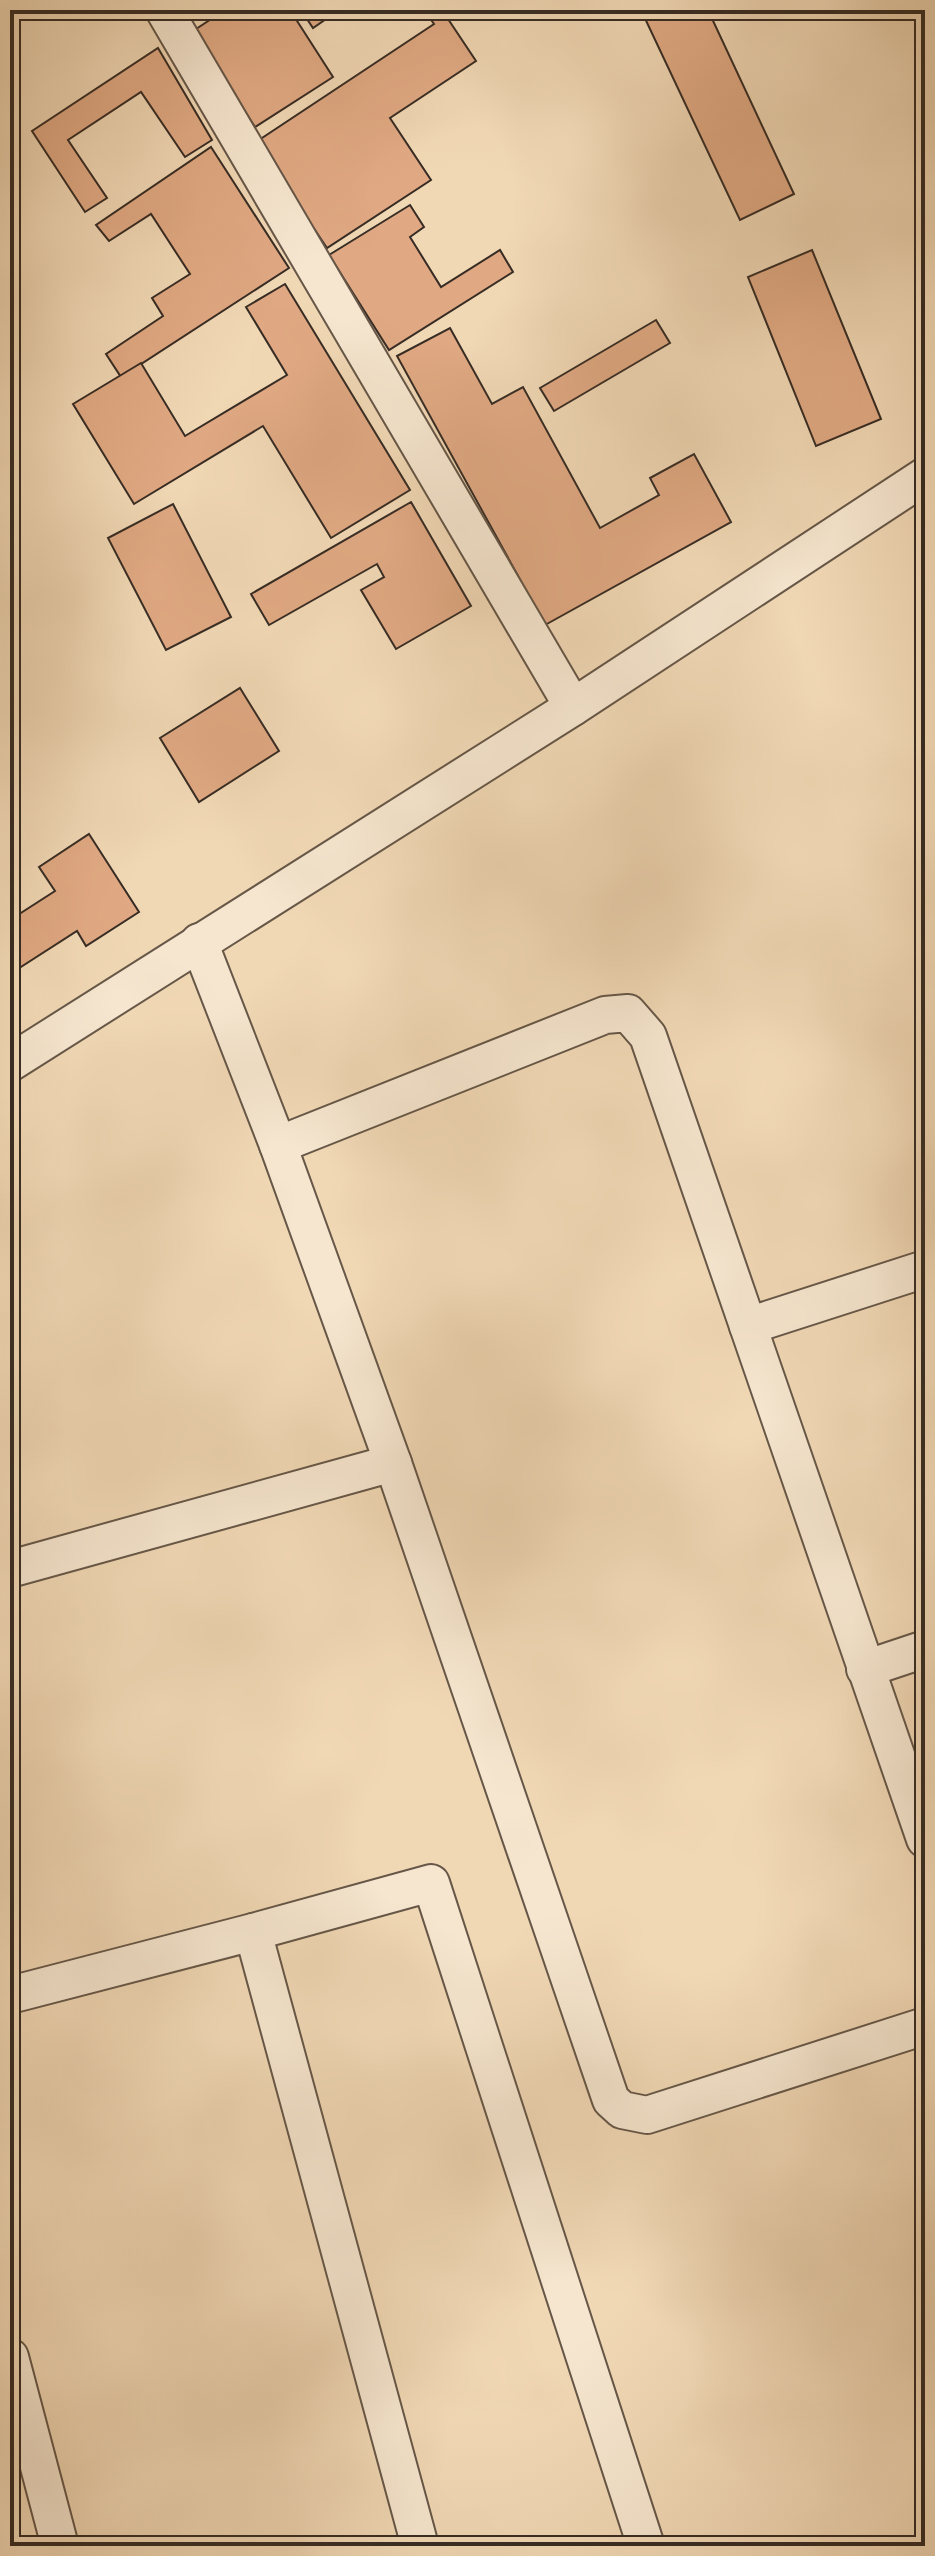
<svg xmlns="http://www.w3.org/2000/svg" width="935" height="2556" font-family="'IM FELL French Canon',serif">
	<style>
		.building { fill: #e0a983; stroke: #372c24; stroke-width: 2 }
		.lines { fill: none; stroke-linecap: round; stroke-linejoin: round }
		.minor-casing { stroke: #665748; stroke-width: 40 }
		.minor { stroke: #f6e6cf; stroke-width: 36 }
	</style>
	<rect width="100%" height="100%" fill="#f1d8b5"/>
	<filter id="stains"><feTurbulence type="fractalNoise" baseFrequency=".0025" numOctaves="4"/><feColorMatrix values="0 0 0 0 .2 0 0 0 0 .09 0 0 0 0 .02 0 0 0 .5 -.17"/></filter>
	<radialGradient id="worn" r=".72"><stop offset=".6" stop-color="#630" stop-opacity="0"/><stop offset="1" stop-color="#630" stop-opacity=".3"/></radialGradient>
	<g class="building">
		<polygon points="225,10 290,10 333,77 255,127 193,31"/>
		<polygon points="301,10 339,10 313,28"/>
		<polygon points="424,10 442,10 476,61 390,118 431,180 327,248 256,142 434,24"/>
		<polygon points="641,10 708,10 794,194 740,220"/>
		<polygon points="158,48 212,140 185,157 141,92 68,140 107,198 85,212 32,131"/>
		<polygon points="211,147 289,268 121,377 106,354 163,316 152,298 190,274 151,214 109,241 96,225"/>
		<polygon points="410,205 424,227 410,237 441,287 500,250 513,272 389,350 329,255"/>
		<polygon points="812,250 881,419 816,446 748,277"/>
		<polygon points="285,284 410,490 331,538 263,426 134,504 73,404 141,363 185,436 287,375 246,307"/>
		<polygon points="656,320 670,343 554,411 540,388"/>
		<polygon points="450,328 492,404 523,387 600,528 659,495 650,478 694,454 731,522 545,625 397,356"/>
		<polygon points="411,502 471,606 396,649 361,590 384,577 377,564 269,625 251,594"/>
		<polygon points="173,504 231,617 166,650 108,538"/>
		<polygon points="240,688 279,751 199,802 160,738"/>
		<polygon points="89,834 139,912 86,946 77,931 10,974 10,920 55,891 39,867"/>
	</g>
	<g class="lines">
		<defs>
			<g id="minor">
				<polyline points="164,10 573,707"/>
				<polyline points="10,1063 573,707 925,476"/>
				<polyline points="278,1145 605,1015 628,1013 648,1036 925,1839"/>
				<polyline points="748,1326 925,1269"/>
				<polyline points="393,1463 611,2100 622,2110 647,2115 925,2026"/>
				<polyline points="10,1569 393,1463 278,1145 199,942"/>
				<polyline points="865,1669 925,1649"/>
				<polyline points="10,1995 253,1932"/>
				<polyline points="10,2357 60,2546"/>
				<polyline points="420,2546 253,1932 431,1883 646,2546"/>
			</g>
		</defs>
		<use href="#minor" class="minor-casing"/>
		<use href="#minor" class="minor"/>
	</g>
	<rect width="935" height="2556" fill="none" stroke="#f1d8b5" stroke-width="40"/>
	<rect x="12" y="12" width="911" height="2532" fill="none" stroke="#372c24" stroke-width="4"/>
	<rect x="20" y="20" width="895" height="2516" fill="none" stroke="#372c24" stroke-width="2"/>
	<rect width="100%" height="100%" filter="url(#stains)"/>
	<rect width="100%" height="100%" fill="url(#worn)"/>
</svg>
